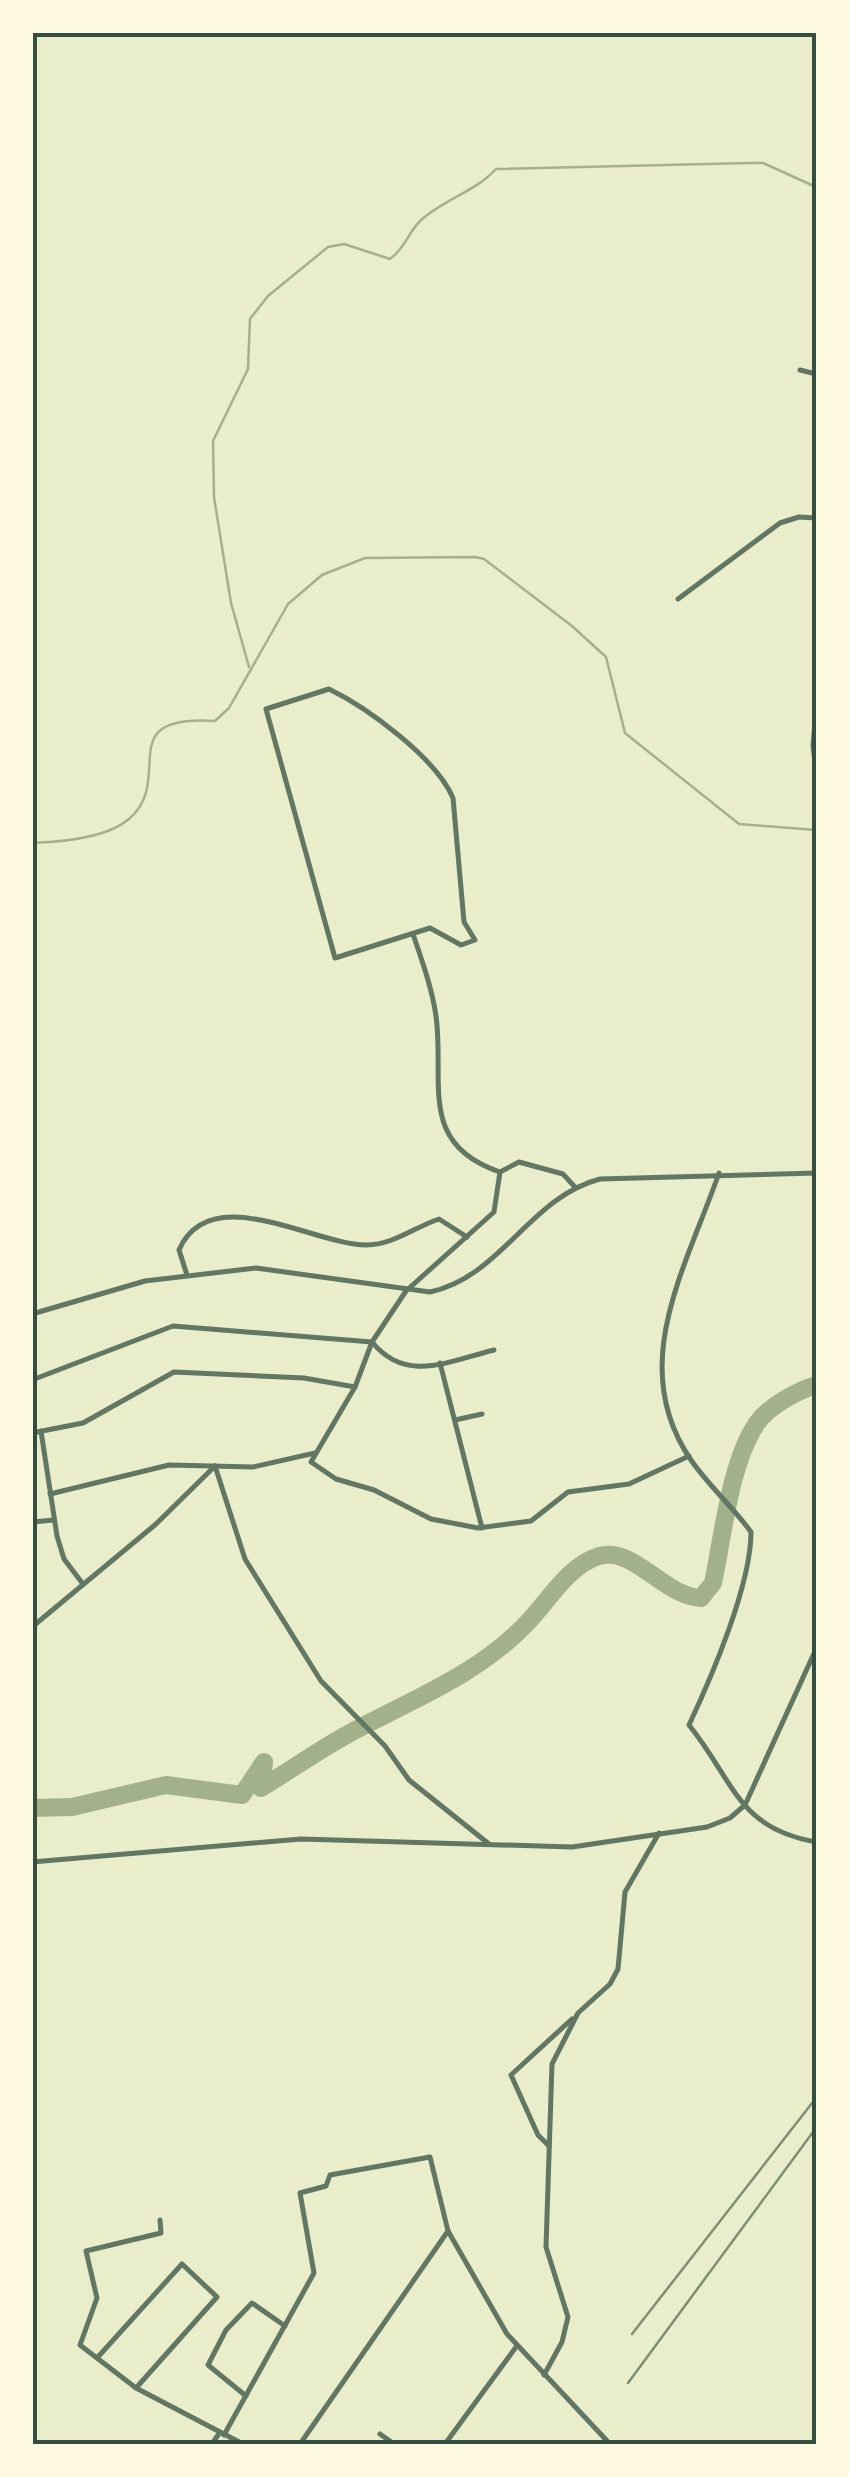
<svg xmlns="http://www.w3.org/2000/svg" width="849" height="2477" font-family="Commissioner,sans-serif">
	<style>
		.lines { fill: none; stroke-linecap: round; stroke-linejoin: round }
		.stream { stroke: #a3b18a; stroke-width: 2.5 }
		.river { stroke: #a3b18a; stroke-width: 18 }
		.minor { stroke: #617663; stroke-width: 5 }
		.tertiary { stroke: #617663; stroke-width: 5 }
		.rail { stroke: #7c8e77; stroke-width: 2.5 }
		.neatline { fill: none; stroke: #344e41; stroke-width: 4 }
	</style>
	<rect width="100%" height="100%" fill="#e9edc9"/>
	<g class="lines">
		<g class="stream">
			<path d="M249 667 231 603 214 497 213 441 248 369 250 319 268 296 328 247 344 244 390 259C405 248 408 233 420 221 443 199 474 193 496 169L749 163H763L816 187"/>
			<path d="M32 843C60 842 107 838 129 819 176 779 110 714 215 721L229 708 288 604 322 575 365 558 475 557 484 559 572 626 606 657 625 733 739 824 816 830"/>
		</g>
		<path class="river" d="M32 1808 72 1807 166 1785 242 1795 264 1762 261 1788C291 1770 320 1749 352 1732 413 1699 477 1675 526 1624 548 1602 567 1566 599 1556 634 1546 663 1596 701 1598L713 1583C723 1536 730 1462 757 1423 769 1406 797 1391 816 1385"/>
		<g class="minor">
			<polyline points="800,370 816,374"/>
			<polyline points="678,599 780,523 799,517 816,518"/>
			<path d="M329 689C368 708 436 758 453 798L464 922 475 940 461 945 430 928 335 958 266 709Z"/>
			<path d="M413 934C422 961 432 988 436 1016 445 1082 417 1144 500 1172"/>
			<polyline points="500,1172 494,1212 406,1291 372,1342 355,1387 311,1462 336,1479 374,1490 431,1519 478,1528 531,1521 568,1492 629,1484 689,1456"/>
			<polyline points="500,1172 519,1162 563,1174 574,1186"/>
			<path d="M719 1173C686 1268 626 1366 691 1460 708 1485 733 1507 751 1532 751 1585 712 1676 689 1725 735 1782 737 1828 816 1842"/>
			<path d="M187 1275 179 1250C210 1179 315 1245 366 1245 393 1245 415 1227 439 1219L467 1237"/>
			<polyline points="440,1363 482,1528"/>
			<path d="M32 1380 173 1326 372 1342C406 1384 449 1361 494 1350"/>
			<polyline points="455,1420 482,1414"/>
			<polyline points="41,1431 57,1536 64,1559 83,1584"/>
			<polyline points="32,1433 83,1423 174,1372 304,1378 355,1387"/>
			<polyline points="215,1466 245,1559 321,1681 385,1746 409,1780 489,1844"/>
			<polyline points="50,1494 169,1465 253,1467 315,1453"/>
			<polyline points="32,1522 54,1520"/>
			<polyline points="32,1627 156,1524 215,1466"/>
			<polyline points="549,2146 538,2135 511,2075 572,2019"/>
			<polyline points="160,2220 161,2233 86,2251 97,2298 80,2345 136,2388 243,2444"/>
			<polyline points="97,2358 182,2264 217,2297 136,2388"/>
			<polyline points="544,2375 562,2342 568,2317 546,2247 552,2064 578,2013 610,1984 618,1969 625,1892 659,1833"/>
			<polyline points="246,2396 208,2365 226,2330 252,2303 285,2326"/>
			<polyline points="380,2434 394,2444"/>
			<polyline points="224,2435 314,2273 300,2193 326,2186 330,2175 430,2157 448,2231 507,2334 610,2444"/>
			<polyline points="212,2444 220,2432"/>
			<polyline points="300,2444 448,2231"/>
			<polyline points="445,2444 516,2347"/>
		</g>
		<g class="tertiary">
			<polyline points="816,708 813,746 816,771"/>
			<path d="M32 1314 145 1281 256 1268 430 1292C501 1277 530 1197 600 1179L816 1173"/>
			<polyline points="32,1862 301,1839 572,1847 707,1827 730,1818 745,1805 816,1649"/>
		</g>
		<g class="rail">
			<polyline points="632,2334 816,2098"/>
			<polyline points="628,2383 816,2128"/>
		</g>
	</g>
	<rect width="849" height="2477" fill="none" stroke="#fefae0" stroke-width="70"/>
	<rect x="35" y="35" width="779" height="2407" class="neatline"/>
</svg>
